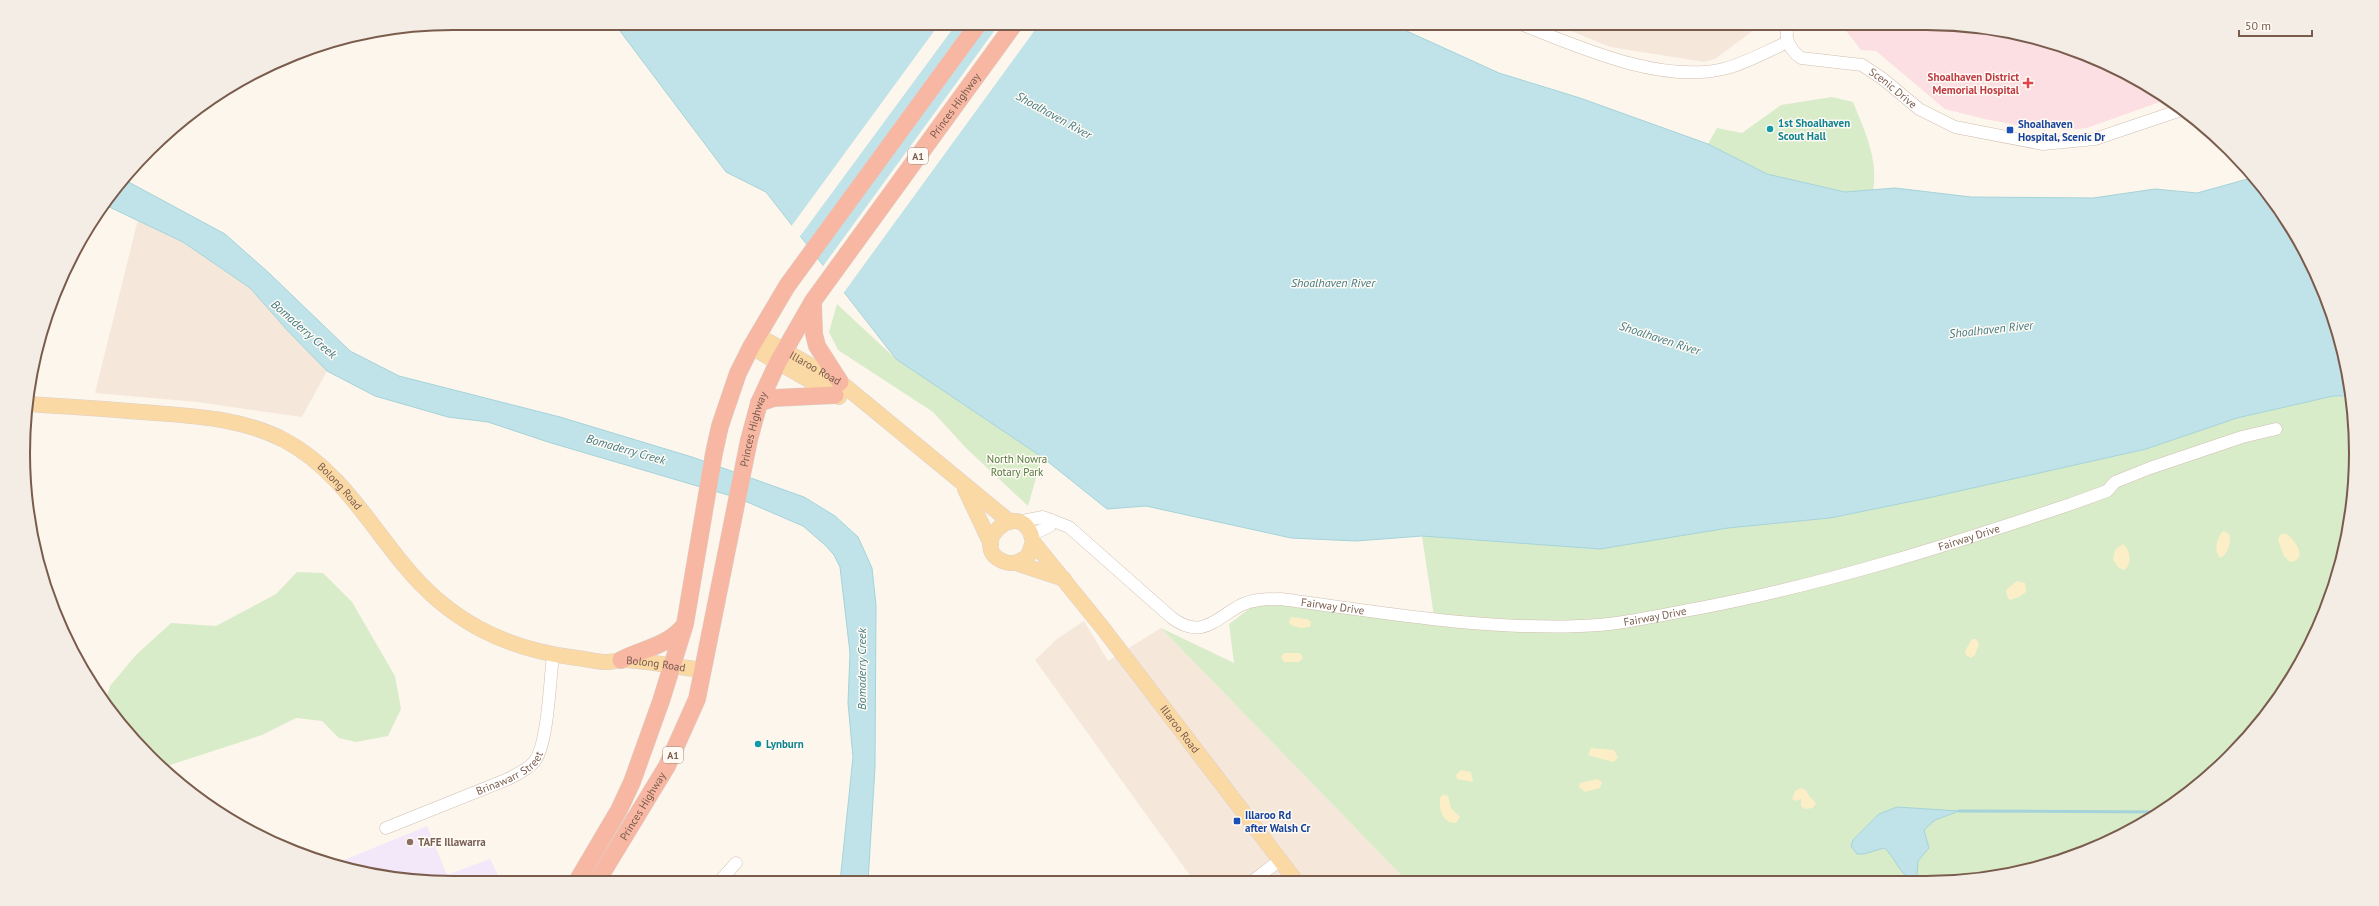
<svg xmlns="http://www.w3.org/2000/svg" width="2379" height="906" font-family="'PT Sans',sans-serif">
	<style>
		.residential { fill: #f5e8da }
		.education { fill: #f3e8fa }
		.medical { fill: #fbdfe3 }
		.green { fill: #d8ecc9 }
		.sand { fill: #fcefc7 }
		.water { fill: #bfe3e8; stroke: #a5d3da }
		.pier { fill: #fdf6ec }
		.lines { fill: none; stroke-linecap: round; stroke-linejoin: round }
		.stream { stroke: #a5d3da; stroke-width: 3 }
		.minor-casing { stroke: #d1beb0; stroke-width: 13 }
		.major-casing { stroke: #dad1cd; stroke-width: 16 }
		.highway-casing { stroke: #dad1cd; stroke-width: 18 }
		.minor { stroke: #fff; stroke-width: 12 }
		.major { stroke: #fbd9a5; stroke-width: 15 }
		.highway { stroke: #f7b7a3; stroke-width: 17 }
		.health-dot { fill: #e0444e; stroke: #fffaf3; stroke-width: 1.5 }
		.culture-dot { fill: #0f9aa8; stroke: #fffaf3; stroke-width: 1.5 }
		.transit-dot { fill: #1a4fb4; stroke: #fffaf3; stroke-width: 1.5 }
		.education-dot { fill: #8d6e63; stroke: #fffaf3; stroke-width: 1.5 }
		.labels { text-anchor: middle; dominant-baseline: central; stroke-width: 3; stroke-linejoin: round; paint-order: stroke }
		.shield { fill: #fffaf3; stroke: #a28b7f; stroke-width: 1 }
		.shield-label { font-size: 10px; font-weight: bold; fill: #7a5c4d }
		.health-label { font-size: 11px; font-weight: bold; fill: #be3a42; stroke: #fffaf3; text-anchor: end }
		.street-label { font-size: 11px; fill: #7a5c4d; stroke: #fffaf3 }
		.culture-label { font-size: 11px; font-weight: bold; fill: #0d838f; stroke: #fffaf3; text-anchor: start }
		.transit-label { font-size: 11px; font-weight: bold; fill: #164399; stroke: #fffaf3; text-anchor: start }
		.park-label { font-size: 11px; fill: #537a41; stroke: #fffaf3 }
		.education-label { font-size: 11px; font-weight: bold; fill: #785e54; stroke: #fffaf3; text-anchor: start }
		.water-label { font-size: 12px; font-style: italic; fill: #437c86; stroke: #fffaf3 }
		.rim { fill: none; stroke: #7a5c4d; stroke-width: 2 }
	</style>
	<rect width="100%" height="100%" fill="#fdf6ec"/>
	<g class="residential">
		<polygon points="1552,23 1763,23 1715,59 1704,62 1610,47"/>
		<polygon points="138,219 183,242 250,288 288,331 327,371 302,417 197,402 95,393"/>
		<polygon points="1084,621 1108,661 1161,628 1407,881 1194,881 1035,660 1057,639"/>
	</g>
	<polygon class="education" points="427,826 447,875 490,859 502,883 453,883 341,868 332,865"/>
	<polygon class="medical" points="1840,23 1926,23 2038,38 2116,67 2168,99 2087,128 2070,130 2022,126 1985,119 1945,109 1876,51 1861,50"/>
	<g class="green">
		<path d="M1832 97 1853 102C1864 129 1879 160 1873 190L1845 192 1767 174 1708 144 1717 128 1742 133 1781 105Z"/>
		<polygon points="837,304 896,359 1042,457 1028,506 966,448 933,412 838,350 829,332"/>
		<polygon points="2333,396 2352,397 2355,481 2341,565 2323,618 2284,692 2209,776 2141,825 2091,850 1982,879 1407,881 1161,628 1234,663 1229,624 1253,606 1281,603 1435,623 1422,536 1600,549 1728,528 1830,518 2146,449 2237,418"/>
		<polygon points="297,572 323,573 352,602 395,676 401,709 388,736 356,742 339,738 322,721 296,718 262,735 161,768 149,757 105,704 110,686 136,655 171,623 216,626 276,594"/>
	</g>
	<g class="sand">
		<path d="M2223 531 2229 534C2232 542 2228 554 2220 558 2213 550 2217 538 2223 531Z"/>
		<path d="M2281 534H2287C2295 541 2309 559 2290 562L2284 556 2278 540Z"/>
		<path d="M2123 544C2130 550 2133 564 2124 570L2118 567 2113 560 2115 550Z"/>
		<polygon points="2017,581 2025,583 2026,592 2019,597 2010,600 2007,596 2006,590"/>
		<polygon points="1291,617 1307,619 1311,622 1310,627 1301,628 1291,625 1289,622"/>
		<polygon points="1972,639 1976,639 1979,644 1975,655 1971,658 1966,655 1965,651"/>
		<polygon points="1284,653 1300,653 1303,658 1299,662 1284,662 1281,657"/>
		<polygon points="1591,748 1614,750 1618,758 1613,762 1588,755"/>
		<polygon points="1461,770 1471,772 1473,782 1457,779 1456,775"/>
		<polygon points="1597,779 1602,782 1600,788 1585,792 1579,787 1580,783"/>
		<polygon points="1801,788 1806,790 1809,796 1816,803 1813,808 1805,809 1801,806 1801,799 1795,801 1792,799 1795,791"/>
		<path d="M1443 794 1448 796 1451 808 1460 817 1456 823C1442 823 1439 809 1440 798Z"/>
	</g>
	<g class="water">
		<polygon points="614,23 1389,23 1499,73 1580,98 1708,144 1767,174 1845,192 1895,188 1971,197 2093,198 2155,189 2197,193 2255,177 2299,238 2333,315 2352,396 2333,396 2237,418 2146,449 1928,498 1830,518 1728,528 1600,549 1422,536 1356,541 1291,538 1146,506 1107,509 1042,457 896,359 766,192 726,172"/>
		<polygon points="123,179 225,234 269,273 350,351 399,376 560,417 692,457 804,497 835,516 858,537 872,568 876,605 875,767 868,882 840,882 853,757 848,703 850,653 840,567 834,555 825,545 803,526 738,498 548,442 488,422 448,417 375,396 327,371 288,331 250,288 183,242 103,204"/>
		<path d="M1897 807 1959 811 1935 820 1924 830 1929 848 1918 861 1917 875 1912 879C1899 875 1895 856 1884 848L1864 854H1857L1851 846 1853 840 1879 814Z"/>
	</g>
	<g class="pier">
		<polygon points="940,23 957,23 798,239 790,228"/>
		<polygon points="1000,23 1040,23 842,295 821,269"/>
	</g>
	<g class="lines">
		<polyline class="stream" points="1959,811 2160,812"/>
		<defs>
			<g id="minor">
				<path d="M1518 23C1577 46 1659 84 1723 69 1745 64 1767 51 1788 42"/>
				<path id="s1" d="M1791 23C1781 35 1790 50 1801 58L1862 65 1883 79 1919 109 1955 127 2043 144 2095 139 2184 109"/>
				<path id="s2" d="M1017 522 1043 517 1069 527 1172 618C1202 640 1215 619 1241 605 1254 599 1267 599 1281 599 1380 612 1480 630 1580 626 1621 625 1660 615 1700 608 1826 584 1949 545 2071 504L2107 491 2115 482 2150 468 2242 437 2276 429"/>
				<polyline points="1031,535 1050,526 1051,520"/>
				<path id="s3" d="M386 828 508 779C517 774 527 770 534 762 548 746 550 678 553 655"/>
				<polyline points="1253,881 1280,860"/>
				<polyline points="719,882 736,863"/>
			</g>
			<g id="major">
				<path id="s4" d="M757 335 840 382 1010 522"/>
				<polyline points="751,347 839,397"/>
				<path id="s5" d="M26 404C65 406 103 409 142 412 190 416 240 417 284 440 336 467 367 520 403 564 449 621 505 649 577 658 587 659 597 662 607 662 613 662 618 660 623 660 650 661 676 667 703 670"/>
				<polyline points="965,489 991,544"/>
				<path id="s6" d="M1033 542 1028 556C1021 561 1014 565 1005 562 963 547 1023 491 1033 542L1102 627 1296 881"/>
				<polyline points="1016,563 1064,579"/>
			</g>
			<g id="highway">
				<polyline points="813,302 814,334 817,346 840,382"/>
				<polyline points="759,403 774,398 835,395"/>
				<path d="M621 660C644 648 666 647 684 626"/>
				<polyline points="576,883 619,810 632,782 661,701 685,624 714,453 720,426 738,373 751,347 787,286 979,23"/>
				<path id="s7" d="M596 883 667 766 697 699 749 440 759 403 778 362 813 301 1015 23"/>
			</g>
		</defs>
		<use href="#minor" class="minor-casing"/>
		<use href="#major" class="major-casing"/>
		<use href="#highway" class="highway-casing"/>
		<use href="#minor" class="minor"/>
		<use href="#major" class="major"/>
		<use href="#highway" class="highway"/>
	</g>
	<path class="health-dot" d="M2026 77h4v4h4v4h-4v4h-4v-4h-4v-4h4z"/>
	<g class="culture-dot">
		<circle cx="1770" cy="129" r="4"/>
		<circle cx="758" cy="744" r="4"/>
	</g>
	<g class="transit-dot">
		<rect x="2006" y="126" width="8" height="8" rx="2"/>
		<rect x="1233" y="817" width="8" height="8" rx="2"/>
	</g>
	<circle class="education-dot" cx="410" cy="842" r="4"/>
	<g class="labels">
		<g class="shield">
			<rect x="908" y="148" width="20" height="16" rx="3"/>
			<rect x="663" y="747" width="20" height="16" rx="3"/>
		</g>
		<g class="shield-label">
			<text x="918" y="156">A1</text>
			<text x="673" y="755">A1</text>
		</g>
		<g class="health-label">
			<text x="2019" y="77">Shoalhaven District<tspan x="2019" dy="13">Memorial Hospital</tspan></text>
		</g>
		<g class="street-label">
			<text stroke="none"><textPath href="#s1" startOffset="141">Scenic Drive</textPath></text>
			<text stroke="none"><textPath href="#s7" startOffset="870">Princes Highway</textPath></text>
			<text stroke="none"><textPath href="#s4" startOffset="67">Illaroo Road</textPath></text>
			<text stroke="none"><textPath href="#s7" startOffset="486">Princes Highway</textPath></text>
			<text stroke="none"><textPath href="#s5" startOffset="335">Bolong Road</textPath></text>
			<text stroke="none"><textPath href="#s2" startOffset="1010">Fairway Drive</textPath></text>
			<text stroke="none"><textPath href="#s2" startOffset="362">Fairway Drive</textPath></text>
			<text stroke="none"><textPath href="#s2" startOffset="686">Fairway Drive</textPath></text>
			<text stroke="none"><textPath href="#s5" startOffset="718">Bolong Road</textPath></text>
			<text stroke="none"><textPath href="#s6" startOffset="369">Illaroo Road</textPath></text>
			<text stroke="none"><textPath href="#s3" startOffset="136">Brinawarr Street</textPath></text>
			<text stroke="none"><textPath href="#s7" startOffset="90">Princes Highway</textPath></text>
		</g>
		<g class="culture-label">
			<text x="1778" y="123">1st Shoalhaven<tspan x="1778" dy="13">Scout Hall</tspan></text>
			<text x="766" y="744">Lynburn</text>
		</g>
		<g class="transit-label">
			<text x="2018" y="124">Shoalhaven<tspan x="2018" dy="13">Hospital, Scenic Dr</tspan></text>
			<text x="1245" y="815">Illaroo Rd<tspan x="1245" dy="13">after Walsh Cr</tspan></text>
		</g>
		<g class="park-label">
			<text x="1017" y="459">North Nowra<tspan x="1017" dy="13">Rotary Park</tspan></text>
		</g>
		<g class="education-label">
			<text x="418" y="842">TAFE Illawarra</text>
		</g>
		<g class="water-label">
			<text transform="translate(1054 115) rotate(29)">Shoalhaven River</text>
			<text x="1333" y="282">Shoalhaven River</text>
			<text transform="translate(304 329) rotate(41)">Bomaderry Creek</text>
			<text transform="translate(1991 329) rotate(-6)">Shoalhaven River</text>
			<text transform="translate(1660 338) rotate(18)">Shoalhaven River</text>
			<text transform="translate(626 449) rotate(16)">Bomaderry Creek</text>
			<text transform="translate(861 669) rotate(-90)">Bomaderry Creek</text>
		</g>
	</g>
	<path d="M0 0H2379V906H0ZM453 30H1926A423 423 0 0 1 2349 453V453A423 423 0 0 1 1926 876H453A423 423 0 0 1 30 453V453A423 423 0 0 1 453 30Z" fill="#f4ede6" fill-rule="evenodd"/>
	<path class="rim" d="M453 30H1926A423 423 0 0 1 2349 453V453A423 423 0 0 1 1926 876H453A423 423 0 0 1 30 453V453A423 423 0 0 1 453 30Z"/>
	<path d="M2239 30v6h73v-6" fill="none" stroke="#7a5c4d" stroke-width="2"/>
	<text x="2245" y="30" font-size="12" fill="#7a5c4d" stroke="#fffaf3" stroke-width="3" paint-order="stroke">50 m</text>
</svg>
